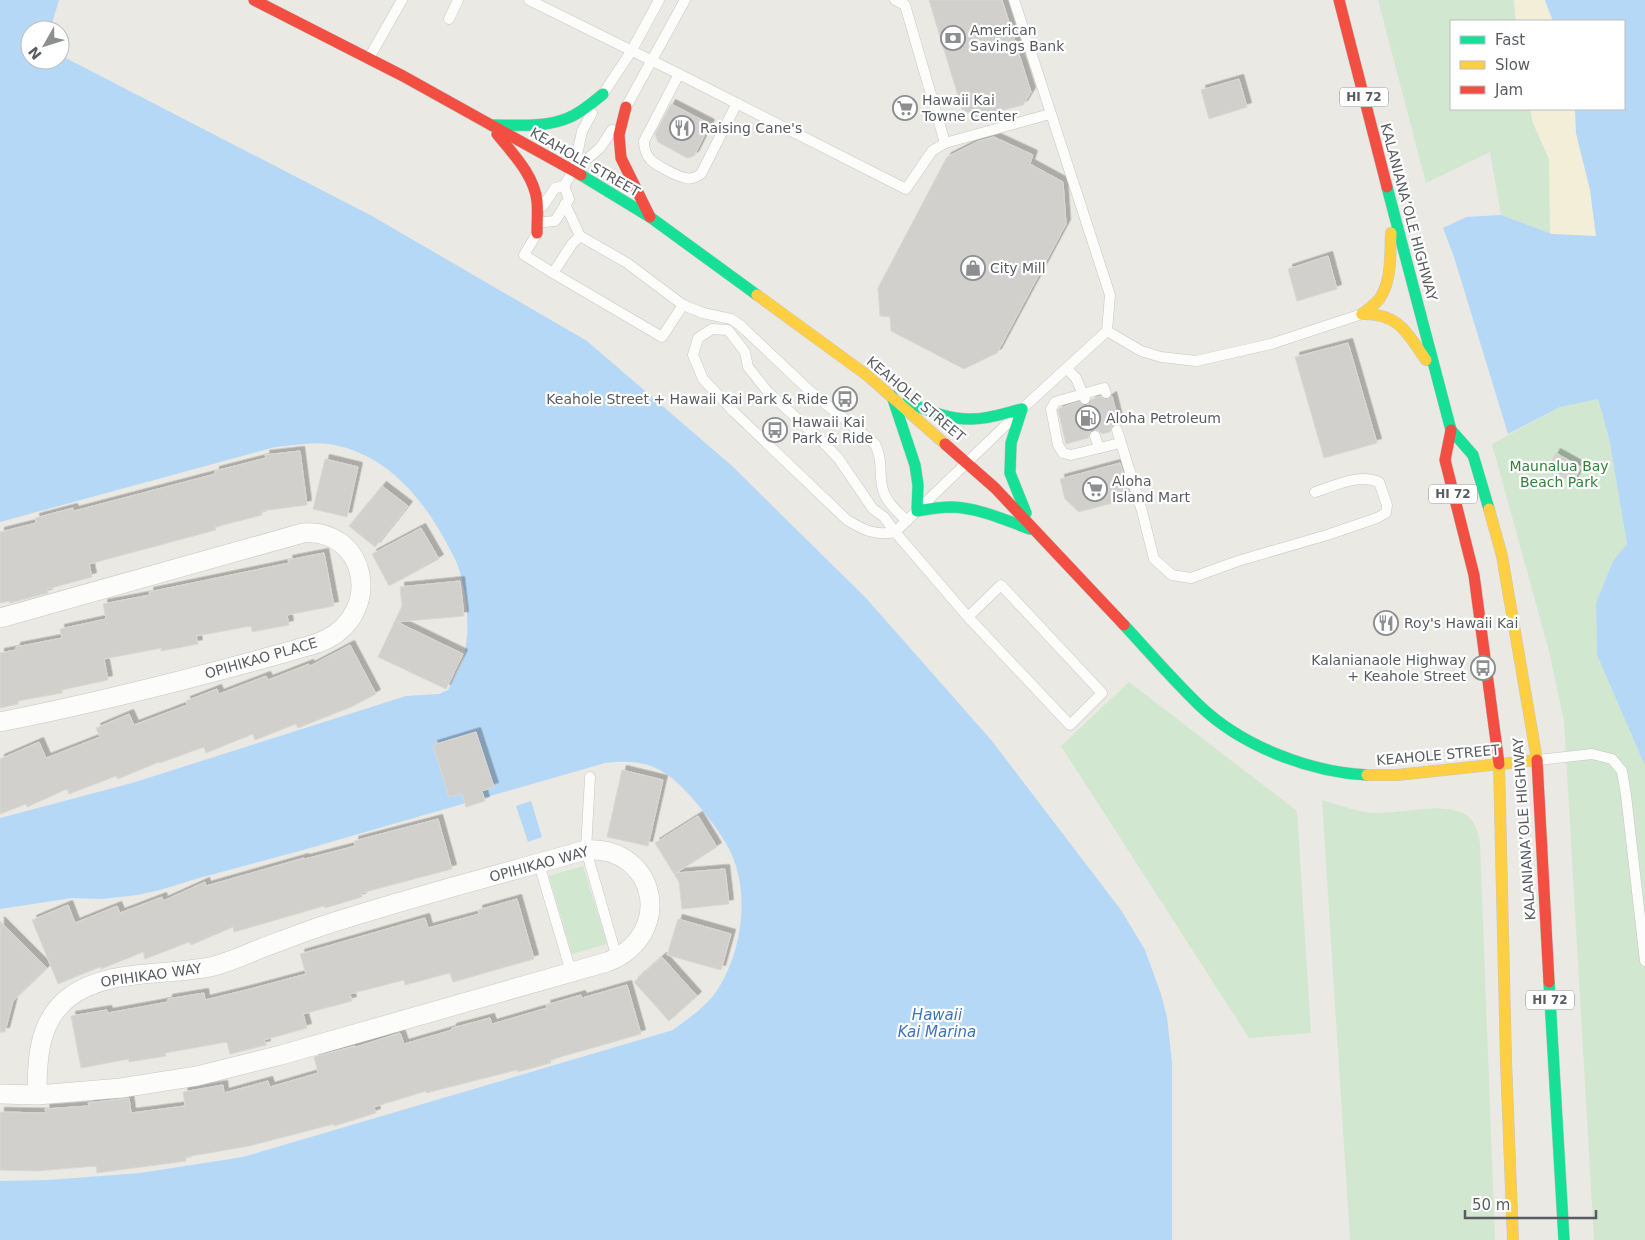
<svg xmlns="http://www.w3.org/2000/svg" width="1645" height="1240" font-family="'DejaVu Sans',sans-serif">
	<style>
		.green { fill: #d1e7cf }
		.sand { fill: #f3eed8 }
		.water { fill: #b6d8f7 }
		.building { fill: #d1d0cd; stroke: #dad8d3; filter: url(#shadow) }
		.lines { fill: none; stroke-linecap: round; stroke-linejoin: round }
		.lane-casing { stroke: #c6c6c4; stroke-width: 11 }
		.street-casing { stroke: #c6c6c4; stroke-width: 20 }
		.fast-casing { stroke: #c6c7c6; stroke-width: 12 }
		.slow-casing { stroke: #c6c7c6; stroke-width: 12 }
		.jam-casing { stroke: #c6c7c6; stroke-width: 12 }
		.lane { stroke: #fcfcfb; stroke-width: 10 }
		.street { stroke: #fcfcfb; stroke-width: 19 }
		.fast { stroke: #16e098; stroke-width: 11 }
		.slow { stroke: #ffcf43; stroke-width: 11 }
		.jam { stroke: #f24e42; stroke-width: 11 }
		.labels { text-anchor: middle; dominant-baseline: central; stroke-width: 4.5; stroke-linejoin: round; paint-order: stroke }
		.shield { fill: #fff; stroke: #8b8e91; stroke-width: 1 }
		.shield-label { font-size: 12px; font-weight: bold; fill: #595d62 }
		.poi-label { font-size: 14px; fill: #595d62; stroke: #fff; text-anchor: start }
		.street-label { font-size: 14px; fill: #595d62; stroke: #fff }
		.park-label { font-size: 14px; fill: #318239; stroke: #fff }
		.water-label { font-size: 15px; font-style: italic; fill: #3d75bc; stroke: #fff }
	</style>
	<defs>
		<filter id="shadow"><feDropShadow dx="4.5" dy="-4.5" stdDeviation="0" flood-color="#0004"/></filter>
	</defs>
	<rect width="100%" height="100%" fill="#eae9e4"/>
	<g class="green">
		<polygon points="1378,0 1514,0 1516,21 1451,21 1451,109 1530,109 1533,123 1549,159 1552,234 1501,215 1490,152 1426,183"/>
		<polygon points="1598,398 1609,438 1627,544 1613,561 1596,603 1597,655 1645,766 1645,1240 1594,1240 1564,721 1549,651 1492,444 1560,407"/>
		<polygon points="1129,682 1297,811 1311,1033 1249,1038 1061,746"/>
		<path d="M1322 800C1340 805 1359 813 1378 813 1403 814 1463 796 1475 826 1478 831 1479 838 1480 844L1495 1240H1350Z"/>
		<polygon points="583,866 607,944 572,954 549,876"/>
	</g>
	<g class="sand">
		<polygon points="1514,0 1544,0 1552,21 1516,21"/>
		<polygon points="1530,109 1575,109 1576,133 1590,190 1596,236 1550,234 1549,159 1533,123"/>
	</g>
	<g class="water">
		<path d="M0 0H59L50 30H30V60H60V55L372 216 587 341 731 465 866 598 992 741 1121 910 1145 950 1161 994 1167 1017 1172 1063V1240H0V1181L48 1180 140 1173 243 1157 673 1030C689 1018 707 1006 718 989 742 950 750 895 731 853 723 836 711 821 699 806 671 772 651 757 605 763L303 850 199 878 160 890 137 895 102 899 72 898 0 909V818L132 783 406 696 439 694 448 690C453 679 463 665 465 652 470 624 467 593 458 566 455 558 450 550 446 542 423 499 389 458 339 446 319 440 296 445 275 447L0 522Z"/>
		<polygon points="1545,0 1645,0 1645,766 1597,655 1596,603 1613,561 1627,544 1609,438 1598,399 1560,407 1508,434 1454,257 1443,228 1466,217 1501,215 1552,234 1596,236 1590,190 1576,133 1575,109 1624,109 1624,21 1553,21"/>
		<polygon points="531,801 542,837 528,842 516,806"/>
	</g>
	<g class="building">
		<polygon points="929,0 1002,0 1031,92 1023,105 976,117 962,109"/>
		<polygon points="1239,79 1247,107 1209,119 1201,90"/>
		<polygon points="671,104 710,124 694,156 687,158 658,142 655,134"/>
		<polygon points="994,137 1033,155 1030,164 1063,182 1066,224 997,353 964,369 891,331 890,317 880,316 878,288 947,157 979,141"/>
		<polygon points="1328,256 1337,289 1297,301 1288,269"/>
		<polygon points="1348,343 1377,443 1324,458 1295,357"/>
		<polygon points="1100,396 1106,400 1112,396 1119,424 1112,425 1110,432 1102,434 1099,431 1093,429 1090,432 1088,438 1066,444 1058,410 1060,408 1079,402 1084,406 1087,405 1091,403 1092,399"/>
		<polygon points="300,451 307,505 261,511 262,515 215,527 216,530 89,564 92,577 47,589 48,593 10,603 9,601 0,603 0,532 36,523 35,518 73,508 74,511 215,474 215,471 266,458 265,455"/>
		<polygon points="1556,453 1581,467 1573,482 1547,468"/>
		<polygon points="325,459 358,467 347,517 313,509"/>
		<polygon points="1120,463 1131,498 1079,512 1065,499 1060,479"/>
		<polygon points="382,486 408,506 375,547 349,526"/>
		<polygon points="421,528 439,559 389,586 372,554"/>
		<polygon points="324,553 334,606 287,615 289,625 252,632 251,626 196,636 198,644 161,651 161,648 104,659 108,680 62,690 62,693 18,701 18,704 0,708 0,653 16,650 16,647 62,638 60,629 106,619 103,604 150,595 149,592 289,563 288,560"/>
		<polygon points="460,581 464,616 397,622 463,654 446,689 378,657 402,606 400,587"/>
		<polygon points="350,645 376,694 351,707 298,728 296,724 255,740 253,734 206,753 204,747 160,763 159,762 118,779 116,776 69,794 67,789 27,807 26,804 0,814 0,759 39,742 46,758 100,737 96,728 129,714 134,725 187,705 186,701 217,689 219,694 266,676 268,680 309,664 310,666"/>
		<polygon points="476,732 494,787 482,791 485,801 466,807 462,794 449,797 433,745"/>
		<polygon points="622,770 663,780 648,846 607,837"/>
		<polygon points="698,816 717,847 676,873 725,869 729,904 682,909 679,882 655,843"/>
		<polygon points="438,819 452,869 361,893 362,897 325,908 324,906 234,932 233,927 191,945 189,942 145,959 143,952 101,969 100,967 58,984 32,920 68,905 75,923 117,906 120,913 162,897 163,901 205,882 206,886 304,858 305,859 355,846 354,841"/>
		<polygon points="517,899 534,959 453,982 450,973 405,985 404,980 350,994 352,1001 303,1014 307,1028 264,1040 266,1045 230,1054 227,1042 165,1053 166,1056 129,1062 129,1059 81,1068 71,1016 107,1010 108,1013 168,1002 168,999 204,993 205,1000 250,989 306,974 300,954 425,918 428,928 479,914 478,910"/>
		<polygon points="678,919 731,934 721,970 667,955"/>
		<polygon points="0,921 47,968 13,1001 5,1032 0,1032"/>
		<polygon points="662,957 697,996 669,1021 634,982"/>
		<polygon points="627,985 641,1034 550,1060 551,1063 518,1072 517,1070 426,1093 426,1091 374,1107 376,1113 334,1126 334,1124 249,1146 186,1157 186,1161 97,1173 96,1166 36,1171 0,1170 0,1112 46,1113 45,1109 89,1106 88,1103 129,1098 131,1113 185,1106 183,1092 223,1085 224,1093 268,1081 270,1087 318,1073 314,1057 355,1046 356,1047 400,1033 404,1044 452,1030 452,1028 490,1018 492,1024 547,1008 546,1005 581,995 582,998"/>
	</g>
	<g class="lines">
		<defs>
			<g id="lane">
				<polyline points="529,0 679,74 906,189 932,151 945,143 1050,114"/>
				<polyline points="895,0 905,5 945,143"/>
				<polyline points="1014,0 1110,295 1107,331 1023,408"/>
				<polyline points="449,19 458,0"/>
				<polyline points="369,58 402,0"/>
				<path d="M679 74 644 141C644 147 646 155 650 159 655 165 678 177 686 178 691 180 696 177 701 174L737 103"/>
				<polyline points="603,94 632,50 659,0"/>
				<polyline points="626,107 685,0"/>
				<polyline points="574,170 582,131 592,113"/>
				<path d="M565 204 580 236 627 263 683 305 703 313 731 319 740 325 811 392 875 444C884 463 878 473 883 490 886 502 898 512 907 521"/>
				<polyline points="543,206 555,188 564,186 573,171 600,148 612,130"/>
				<polyline points="544,222 555,221 569,199 564,186"/>
				<polyline points="536,235 524,255 553,273 662,337 683,305"/>
				<polyline points="553,273 572,244 580,236"/>
				<polyline points="1107,331 1141,351 1161,357 1196,361 1271,344 1362,314"/>
				<polyline points="1067,369 1076,378 1085,399"/>
				<polyline points="1106,393 1104,388 1055,402 1051,409 1058,445 1063,453 1071,455 1120,443"/>
				<path d="M1117 430 1142 511 1154 559 1172 575 1191 578 1238 561 1327 535 1377 518 1386 513 1387 505 1379 482C1359 473 1335 486 1315 492"/>
				<polyline points="1095,436 1099,448"/>
				<path d="M968 617 1001 585 1102 693 1070 725 968 617 895 532 884 517 873 509 838 458 823 442 768 392 748 367 745 352 728 330 712 329 698 338 693 355 703 379 734 412 847 520C864 530 874 536 895 532L1009 422"/>
				<polyline points="1538,760 1592,754 1612,759 1622,771 1626,795 1645,961"/>
				<polyline points="590,777 586,850 617,958"/>
				<polyline points="539,864 571,972"/>
			</g>
			<g id="street">
				<path d="M0 618 303 533C366 528 383 610 327 639 316 645 303 647 291 651 273 656 254 661 236 666 158 687 80 706 0 722"/>
				<path d="M0 1094 37 1095 121 1088 197 1076 281 1055 607 962C675 936 658 846 586 850 501 874 415 896 331 923 306 931 281 941 257 950 243 956 229 962 214 966 167 977 108 967 68 998 38 1022 37 1060 37 1095"/>
			</g>
			<g id="fast">
				<path d="M491 125C516 125 544 128 568 118 581 113 592 103 603 94"/>
				<polyline points="581,175 650,217 757,295"/>
				<polyline points="1387,187 1451,430 1473,455 1489,509"/>
				<path d="M892 396 915 465 918 485 917 511C928 509 940 507 952 507 979 508 1005 520 1030 529"/>
				<path d="M907 402C927 410 949 420 972 419 989 419 1005 413 1022 409"/>
				<polyline points="1022,409 1011,443 1010,473 1026,513"/>
				<path d="M1124 625C1149 652 1173 680 1200 706 1242 746 1309 772 1367 775"/>
				<polyline points="1549,982 1564,1240"/>
			</g>
			<g id="slow">
				<polyline points="757,295 868,376 945,444"/>
				<path d="M1362 314C1368 309 1375 305 1380 298 1392 280 1390 254 1391 233"/>
				<path d="M1362 314C1399 313 1407 333 1426 360"/>
				<polyline points="1489,509 1502,556 1537,760"/>
				<polyline points="1499,764 1506,1061 1513,1240"/>
				<polyline points="1367,775 1397,775 1537,760"/>
			</g>
			<g id="jam">
				<polyline points="254,0 403,76 581,175"/>
				<polyline points="1339,0 1387,187"/>
				<polyline points="626,107 619,135 621,158 650,217"/>
				<path d="M497 134C513 154 534 175 537 201 538 212 537 223 537 233"/>
				<polyline points="1451,430 1445,460 1474,575 1499,764"/>
				<polyline points="945,444 995,488 1124,625"/>
				<polyline points="1537,760 1549,982"/>
			</g>
		</defs>
		<use href="#lane" class="lane-casing"/>
		<use href="#street" class="street-casing"/>
		<use href="#fast" class="fast-casing"/>
		<use href="#slow" class="slow-casing"/>
		<use href="#jam" class="jam-casing"/>
		<use href="#lane" class="lane"/>
		<use href="#street" class="street"/>
		<use href="#fast" class="fast"/>
		<use href="#slow" class="slow"/>
		<use href="#jam" class="jam"/>
	</g>
	<defs>
		<symbol id="bank-ring" viewBox="-11 -11 22 22"><circle r="9.5" fill="#fff" stroke="#8c8e90" stroke-width="1.5"/><path d="M-6-4H6V4H-6ZM0-2.3a2.3 2.3 0 1 0 0 4.6a2.3 2.3 0 1 0 0-4.6Z" fill="#8c8e90"/></symbol>
		<symbol id="supermarket-ring" viewBox="-11 -11 22 22"><circle r="9.5" fill="#fff" stroke="#8c8e90" stroke-width="1.5"/><path d="M-6-5.5h2.5l.6 2H6L4.5 2H-2.5L-4.4-4H-6ZM-1.5 3.2a1.3 1.3 0 1 0 .1 0ZM3 3.2a1.3 1.3 0 1 0 .1 0Z" fill="#8c8e90"/></symbol>
		<symbol id="restaurant-ring" viewBox="-11 -11 22 22"><circle r="9.5" fill="#fff" stroke="#8c8e90" stroke-width="1.5"/><path d="M-5-6h1v4h1v-4h1v4h1v-4h1v5L-1.5 .5V6h-2V.5L-5-1ZM5-6V6H3V1.5H1.5Q1.5-4 5-6Z" fill="#8c8e90"/></symbol>
		<symbol id="shop-ring" viewBox="-11 -11 22 22"><circle r="9.5" fill="#fff" stroke="#8c8e90" stroke-width="1.5"/><path d="M-5-2.5h2.3a2.7 3.5 0 0 1 5.4 0H5L5.5 6h-11ZM-1.5-2.5h3a1.5 2.3 0 0 0-3 0Z" fill="#8c8e90"/></symbol>
		<symbol id="bus-ring" viewBox="-11 -11 22 22"><circle r="9.5" fill="#fff" stroke="#8c8e90" stroke-width="1.5"/><path d="M-5-6H5V4H4V6H2V4H-2V6H-4V4H-5ZM-3.5-4V0h7V-4ZM-3.5 1.2v1.5H-2V1.2ZM2 1.2v1.5H3.5V1.2Z" fill="#8c8e90"/></symbol>
		<symbol id="fuel-ring" viewBox="-11 -11 22 22"><circle r="9.5" fill="#fff" stroke="#8c8e90" stroke-width="1.5"/><path d="M-5.5-6h7V0h2V4h1.3V-2.5L3-4.5l.8-.8L6-3V5H2.5V1h-1V6h-7ZM-4.2-4.7v3.2H.2V-4.7Z" fill="#8c8e90"/></symbol>
	</defs>
	<g fill-rule="evenodd">
		<use href="#bank-ring" x="939" y="24" width="28" height="28"/>
		<use href="#supermarket-ring" x="891" y="94" width="28" height="28"/>
		<use href="#restaurant-ring" x="668" y="114" width="28" height="28"/>
		<use href="#shop-ring" x="959" y="254" width="28" height="28"/>
		<use href="#bus-ring" x="831" y="385" width="28" height="28"/>
		<use href="#fuel-ring" x="1074" y="404" width="28" height="28"/>
		<use href="#bus-ring" x="761" y="416" width="28" height="28"/>
		<use href="#supermarket-ring" x="1081" y="475" width="28" height="28"/>
		<use href="#restaurant-ring" x="1372" y="609" width="28" height="28"/>
		<use href="#bus-ring" x="1469" y="654" width="28" height="28"/>
	</g>
	<g class="labels">
		<g class="shield">
			<rect x="1340" y="87.5" width="48" height="19" rx="4"/>
			<rect x="1429" y="484.5" width="48" height="19" rx="4"/>
			<rect x="1526" y="990.5" width="48" height="19" rx="4"/>
		</g>
		<g class="shield-label">
			<text x="1364" y="97">HI 72</text>
			<text x="1453" y="494">HI 72</text>
			<text x="1550" y="1000">HI 72</text>
		</g>
		<g class="poi-label">
			<text x="970" y="30">American<tspan x="970" dy="16">Savings Bank</tspan></text>
			<text x="922" y="100">Hawaii Kai<tspan x="922" dy="16">Towne Center</tspan></text>
			<text x="700" y="128">Raising Cane's</text>
			<text x="990" y="268">City Mill</text>
			<text x="828" y="399" text-anchor="end">Keahole Street + Hawaii Kai Park &amp; Ride</text>
			<text x="1106" y="418">Aloha Petroleum</text>
			<text x="792" y="422">Hawaii Kai<tspan x="792" dy="16">Park &amp; Ride</tspan></text>
			<text x="1112" y="481">Aloha<tspan x="1112" dy="16">Island Mart</tspan></text>
			<text x="1404" y="623">Roy's Hawaii Kai</text>
			<text x="1466" y="660" text-anchor="end">Kalanianaole Highway<tspan x="1466" dy="16">+ Keahole Street</tspan></text>
		</g>
		<g class="street-label">
			<text transform="translate(585 162) rotate(30)">KEAHOLE STREET</text>
			<text transform="translate(1409 212) rotate(75)">KALANIANA’OLE HIGHWAY</text>
			<text transform="translate(916 399) rotate(40)">KEAHOLE STREET</text>
			<text transform="translate(261 658) rotate(-16)">OPIHIKAO PLACE</text>
			<text transform="translate(1438 755) rotate(-5)">KEAHOLE STREET</text>
			<text transform="translate(1524 829) rotate(-94)">KALANIANA’OLE HIGHWAY</text>
			<text transform="translate(539 864) rotate(-15)">OPIHIKAO WAY</text>
			<text transform="translate(151 975) rotate(-8)">OPIHIKAO WAY</text>
		</g>
		<g class="park-label">
			<text x="1559" y="466">Maunalua Bay<tspan x="1559" dy="16">Beach Park</tspan></text>
		</g>
		<g class="water-label">
			<text x="937" y="1015">Hawaii<tspan x="937" dy="17">Kai Marina</tspan></text>
		</g>
	</g>
	<rect x="1450" y="20" width="175" height="90" fill="#ffffff" stroke="#bdbec0"/>
	<rect x="1460" y="36" width="25" height="8" fill="#16e098" stroke="#bdbec0"/>
	<text x="1495" y="45" font-size="15" fill="#595d62">Fast</text>
	<rect x="1460" y="61" width="25" height="8" fill="#ffcf43" stroke="#bdbec0"/>
	<text x="1495" y="70" font-size="15" fill="#595d62">Slow</text>
	<rect x="1460" y="86" width="25" height="8" fill="#f24e42" stroke="#bdbec0"/>
	<text x="1495" y="95" font-size="15" fill="#595d62">Jam</text>
	<g transform="translate(45 45) rotate(231)"><circle r="24" fill="#ffffff" stroke="#bdbec0"/>
	<path d="M0-4L9 19L0 12L-9 19Z" fill="#8c8e90"/>
	<text y="-8" font-size="14" font-weight="bold" text-anchor="middle" fill="#595d62">N</text>
	</g>
	<path d="M1465 1210v8h131v-8" fill="none" stroke="#595d62" stroke-width="2.5"/>
	<text x="1472" y="1210" font-size="15" fill="#595d62" stroke="#ffffff" stroke-width="4" paint-order="stroke">50 m</text>
</svg>
